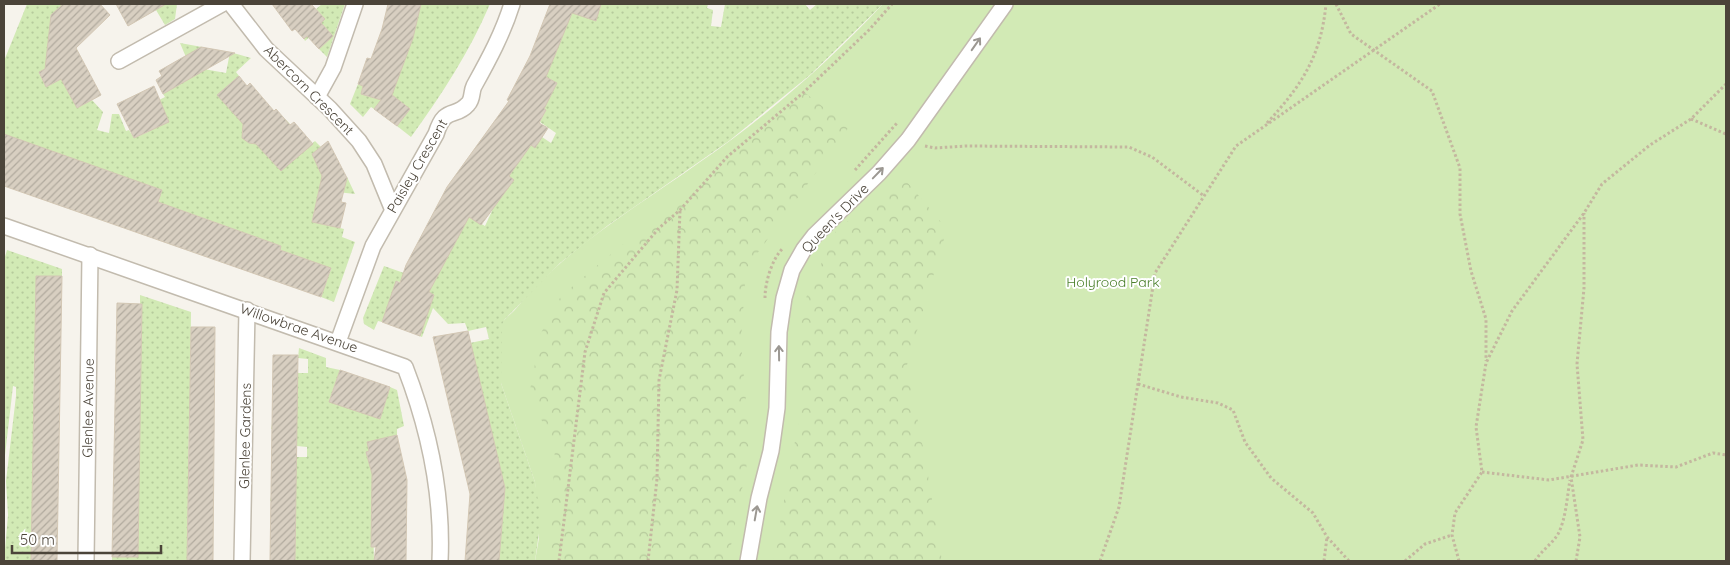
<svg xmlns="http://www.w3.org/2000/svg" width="1730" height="565" font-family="Quicksand,sans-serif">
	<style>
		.green { fill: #d2eab5 }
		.forest { fill: url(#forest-crowns) }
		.garden { fill: url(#garden-dots) }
		.building { fill: url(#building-hatch); stroke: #d3c7b4 }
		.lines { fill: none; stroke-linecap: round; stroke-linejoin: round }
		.minor-casing { stroke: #c2bbae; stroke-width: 18 }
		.path { stroke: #c4b79f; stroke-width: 3; stroke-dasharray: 2.5 2.5; stroke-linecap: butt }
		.minor { stroke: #fff; stroke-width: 15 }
		.oneway { stroke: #9c9892 }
		.labels { text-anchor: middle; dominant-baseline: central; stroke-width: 4; stroke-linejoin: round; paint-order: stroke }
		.street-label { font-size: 14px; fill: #4b4439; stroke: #fff }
		.park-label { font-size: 14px; fill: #4a7f2a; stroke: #fff }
	</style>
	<defs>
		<pattern id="forest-crowns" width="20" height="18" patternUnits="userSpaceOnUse" patternTransform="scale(1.25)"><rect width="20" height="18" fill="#d2eab5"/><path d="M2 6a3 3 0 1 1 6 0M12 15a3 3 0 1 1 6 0" fill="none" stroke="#b6ca9c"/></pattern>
		<pattern id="garden-dots" width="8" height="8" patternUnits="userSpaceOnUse" patternTransform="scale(1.25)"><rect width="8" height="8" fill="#d2eab5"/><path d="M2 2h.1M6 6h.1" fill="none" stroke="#b6ca9c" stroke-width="1.8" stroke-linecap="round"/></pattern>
		<pattern id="building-hatch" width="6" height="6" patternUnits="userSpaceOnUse" patternTransform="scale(1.25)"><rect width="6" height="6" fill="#d8cfc1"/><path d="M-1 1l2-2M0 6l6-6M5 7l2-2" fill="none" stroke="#b1aa9e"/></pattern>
	</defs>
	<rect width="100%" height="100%" fill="#f6f3ec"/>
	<path class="green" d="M883 4H1726V561H535L539 538 535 482 501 383V324C506 317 514 312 519 305 570 245 637 207 700 162 766 117 829 62 883 4Z"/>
	<g class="forest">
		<polygon points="804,92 849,127 746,269 741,342 750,448 728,561 549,561 555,447 529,395 541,333 561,296"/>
		<polygon points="902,176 947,229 907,365 926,463 942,561 773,561 802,403 800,311 836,231"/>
	</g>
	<g class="garden">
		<polygon points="27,4 63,4 50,16 67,33 78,52 39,73 46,87 61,79 77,108 92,100 103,112 97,130 109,133 112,114 119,114 126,131 129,130 134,138 148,132 144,123 159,100 165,97 163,94 194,76 180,43 202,47 198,68 226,73 230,52 251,58 236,72 239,76 217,95 248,126 242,131 243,138 249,143 261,141 285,119 291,125 262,150 281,171 315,141 321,147 312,154 328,187 347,177 355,194 319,190 312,221 344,229 342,237 355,242 334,302 321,297 331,269 280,250 281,246 158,202 162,190 146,184 142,197 121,176 106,170 22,155 4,149 4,61"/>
		<polygon points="148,4 177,4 175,19 165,25 156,10 152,12"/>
		<polygon points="322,4 345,4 327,57 319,49 333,36 323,25 305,41 304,39 325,19 316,9"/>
		<path d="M421 4H490C469 53 442 94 411 137L397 126 410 109 388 92 374 109 371 107 363 117 350 104 358 84 363 86 361 94 374 98C380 82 369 66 375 49L405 59Z"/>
		<polygon points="574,4 708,4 707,8 713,10 711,26 721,27 725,4 805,4 810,10 817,4 883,4 810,75 729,141 607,226 560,263 505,319 502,324 501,383 535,482 541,519 535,561 499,561 504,499 470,343 489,339 486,327 468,331 465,323 448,324 433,308 422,337 419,336 434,295 397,281 382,322 378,321 374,330 364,324 363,318 384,266 404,273 468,216 485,226 492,211 476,199 509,176 525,141 535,147 542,137 551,143 556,133 540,122 546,110 537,105 552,92 557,83 536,71 553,60"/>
		<polygon points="7,250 62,269 62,276 36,276 35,345 61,345 60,352 34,352 33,454 59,454 59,465 34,465 31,561 4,561 8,515 6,481 16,396 16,387 13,386 4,464 4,260"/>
		<polygon points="140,295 191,312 190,412 214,413 214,421 189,421 188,488 213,496 188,496 187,561 112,560 112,557 138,557 139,489 113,488 113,484 139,413 115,413 115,405 140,405 142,304 140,304"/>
		<polygon points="299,348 326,358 326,367 340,370 329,401 380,419 390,387 397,390 404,426 397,429 397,435 368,442 369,451 366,452 368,459 371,458 375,480 372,481 374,561 295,561 296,502 270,501 271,497 296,497 296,457 307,457 307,447 297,446 297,430 271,429 272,424 296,424 298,373 308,373 308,359 298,358"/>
	</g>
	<g class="building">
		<polygon points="63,4 100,4 110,15 76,48 101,95 77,108 61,79 46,87 39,72 45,69 51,15"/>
		<polygon points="116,4 166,4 128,26"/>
		<polygon points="272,4 311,4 325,19 321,23 333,36 319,49 307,36 304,39 295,29 292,31"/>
		<polygon points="388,4 421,4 413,38 392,95 410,109 397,126 374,109 381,100 361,94 363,86 358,84 367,58 371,59 382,29"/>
		<polygon points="550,4 601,4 596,21 572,13 546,77 557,83 544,109 546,110 539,123 548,128 535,148 531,145 509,176 514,180 481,225 469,217 429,292 434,295 420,336 382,322 396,281 400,283 406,265 447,187 509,101 507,100 530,56"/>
		<polygon points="201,47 235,53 163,94 156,80 162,76 159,71"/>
		<polygon points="239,76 247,86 250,83 274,111 276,109 290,125 294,122 313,144 281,171 256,144 249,143 242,138 243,124 217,95"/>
		<polygon points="154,86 169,122 134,138 117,104"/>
		<polygon points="4,134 162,190 158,202 281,246 280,250 331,268 321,297 4,186"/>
		<polygon points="328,141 347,178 341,202 346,203 340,228 312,222 322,176 312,154"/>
		<polygon points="36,276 62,276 57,561 31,561"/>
		<polygon points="117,303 142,304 138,557 112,557"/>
		<polygon points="191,327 215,327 213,561 187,561"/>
		<polygon points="468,331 505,488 499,561 465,561 470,494 433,337"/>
		<polygon points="273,355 298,355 295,561 270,561"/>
		<polygon points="340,370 390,387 380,419 329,402"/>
		<polygon points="397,435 407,480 406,561 374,561 376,547 371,547 372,474 366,452 369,451 367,442"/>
	</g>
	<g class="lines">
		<defs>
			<g id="minor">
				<polyline points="231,4 266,49 330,109 359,141 374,164 392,208"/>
				<polyline points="119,61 222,4"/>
				<polyline points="317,97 333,68 355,4"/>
				<path d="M4 226 405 367C429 429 443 494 440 561"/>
				<path d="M338 342 373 246 436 134C445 105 455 119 468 104 473 99 471 92 474 86 489 59 503 33 512 4"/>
				<polyline points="86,561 90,255"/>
				<polyline points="242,561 247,310"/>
				<polyline points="748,561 759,498 771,451 777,408 779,332 784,298 792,270 804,249 814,236 879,173 908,140 1005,4"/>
			</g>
		</defs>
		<use href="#minor" class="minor-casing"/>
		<g class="path">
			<polyline points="1336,4 1351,34 1432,91 1460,168 1460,214 1471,271 1486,319 1486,361"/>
			<polyline points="1691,119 1726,134"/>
			<path d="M1267 123C1302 85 1321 56 1326 4"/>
			<polyline points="925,146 935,148 966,146 1129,147 1152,157 1204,196"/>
			<polyline points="855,170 897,123"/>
			<path d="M765 298C765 282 772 259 783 248"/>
			<polyline points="1138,384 1181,397 1218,403 1233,410 1245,442 1271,478 1313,513 1327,537 1349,561"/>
			<polyline points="1482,472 1549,480 1638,465 1676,467 1713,453 1726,455"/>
			<polyline points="559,561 585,352 604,293 659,228 680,210 727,157 804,92 869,30 892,4"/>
			<polyline points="648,561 657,479 659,380 677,290 680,210"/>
			<polyline points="1100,561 1119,507 1155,273 1236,146 1440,4"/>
			<polyline points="1324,561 1327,537"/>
			<polyline points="1405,561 1425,544 1452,535"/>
			<polyline points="1459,561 1452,535 1455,513 1482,472 1476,427 1486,363 1512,311 1584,213 1602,184 1650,145 1691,119 1726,84"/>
			<path d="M1535 561C1541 551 1552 544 1558 534 1566 519 1567 497 1570 480"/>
			<polyline points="1576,561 1580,537 1571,477 1583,440 1577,364 1584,288 1584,213"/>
		</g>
		<use href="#minor" class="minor"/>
	</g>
	<defs><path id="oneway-shaft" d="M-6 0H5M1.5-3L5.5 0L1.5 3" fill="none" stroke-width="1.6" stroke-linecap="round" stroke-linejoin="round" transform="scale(1.25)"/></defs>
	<g class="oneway">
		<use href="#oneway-shaft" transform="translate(976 44) rotate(-55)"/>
		<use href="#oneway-shaft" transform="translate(878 173) rotate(-46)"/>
		<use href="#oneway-shaft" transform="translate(779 353) rotate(-91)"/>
		<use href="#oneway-shaft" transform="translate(756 513) rotate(-80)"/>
	</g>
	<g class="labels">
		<g class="street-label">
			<text transform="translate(309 90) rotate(45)">Abercorn Crescent</text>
			<text transform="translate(417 166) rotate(-60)">Paisley Crescent</text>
			<text transform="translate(835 218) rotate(-46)">Queen's Drive</text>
			<text transform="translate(299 328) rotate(19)">Willowbrae Avenue</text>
			<text transform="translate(88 408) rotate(-89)">Glenlee Avenue</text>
			<text transform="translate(245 436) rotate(-89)">Glenlee Gardens</text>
		</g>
		<g class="park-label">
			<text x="1113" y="282">Holyrood Park</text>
		</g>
	</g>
	<rect width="1730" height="565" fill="none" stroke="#4b4439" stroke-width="10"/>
	<path d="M12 545v8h149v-8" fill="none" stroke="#4b4439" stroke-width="2.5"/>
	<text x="20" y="545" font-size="15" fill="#4b4439" stroke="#ffffff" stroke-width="4" paint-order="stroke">50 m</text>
</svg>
